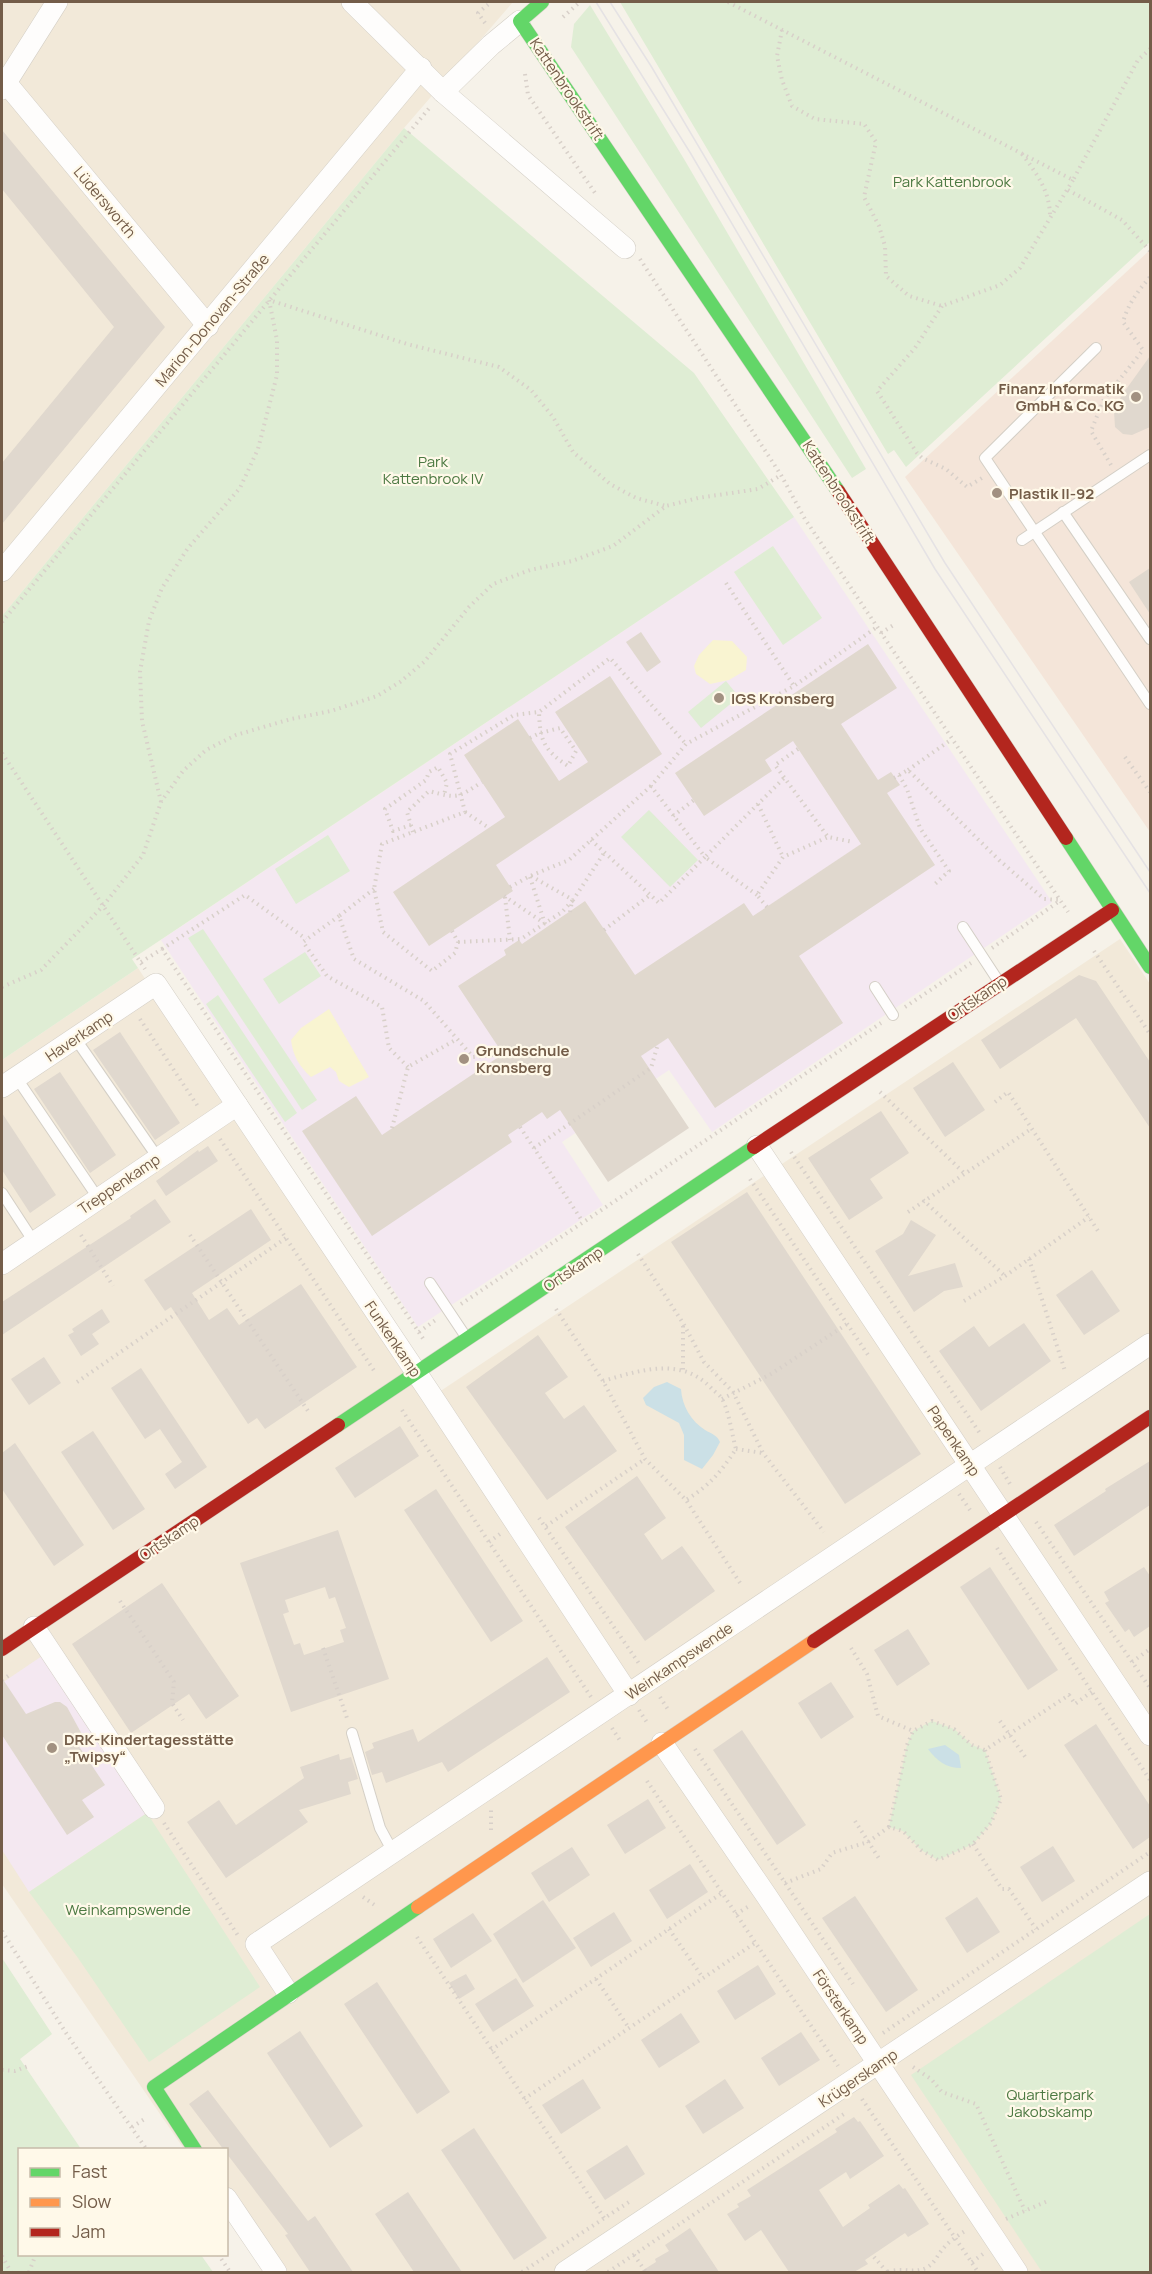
<svg xmlns="http://www.w3.org/2000/svg" width="1152" height="2274" font-family="Manrope,sans-serif">
	<style>
		.residential { fill: #f2e9d9 }
		.commercial { fill: #f4e5d9 }
		.education { fill: #f4e8f1 }
		.green { fill: #dfedd4 }
		.sand { fill: #f9f4d1 }
		.water { fill: #cbe0e6 }
		.building { fill: #e0d8ce; fill-rule: evenodd }
		.lines { fill: none; stroke-linecap: round; stroke-linejoin: round }
		.lane-casing { stroke: #d4cfc6; stroke-width: 12 }
		.street-casing { stroke: #d4cfc6; stroke-width: 22 }
		.fast-casing { stroke: #d5cfc6; stroke-width: 15 }
		.slow-casing { stroke: #d5cfc6; stroke-width: 15 }
		.jam-casing { stroke: #d5cfc6; stroke-width: 15 }
		.path { stroke: #d8d0c9; stroke-width: 4; stroke-dasharray: 1.5 4.5; stroke-linecap: butt }
		.lane { stroke: #fefdfc; stroke-width: 10 }
		.street { stroke: #fefdfc; stroke-width: 21 }
		.fast { stroke: #63d668; stroke-width: 14 }
		.slow { stroke: #ff974d; stroke-width: 14 }
		.jam { stroke: #b3261e; stroke-width: 14 }
		.tram { stroke: #e5e2e4; stroke-width: 1.5 }
		.poi-dot { fill: #a29181; stroke: #fff9e9; stroke-width: 2 }
		.labels { text-anchor: middle; dominant-baseline: central; stroke-width: 4.5; stroke-linejoin: round; paint-order: stroke }
		.street-label { font-size: 15px; fill: #745d49; stroke: #fff9e9 }
		.park-label { font-size: 15px; fill: #4c7942; stroke: #fff9e9 }
		.poi-label { font-size: 15px; font-weight: bold; fill: #745d49; stroke: #fff9e9; text-anchor: start }
	</style>
	<rect width="100%" height="100%" fill="#f6f2e9"/>
	<g class="residential">
		<polygon points="2,2 513,2 404,128 2,616"/>
		<polygon points="1120,939 1150,984 1150,2272 264,2272 227,2215 226,2150 184,2149 2,1884 2,1060 138,968 424,1402"/>
	</g>
	<polygon class="commercial" points="1150,250 1150,832 905,477"/>
	<g class="education">
		<polygon points="794,517 1052,902 712,1132 669,1070 562,1142 603,1205 418,1327 161,940"/>
		<polygon points="42,1656 147,1813 29,1892 2,1850 2,1683"/>
	</g>
	<g class="green">
		<polygon points="620,2 1150,2 1150,242 906,467 894,450 888,454"/>
		<polygon points="590,5 684,159 866,469 852,478 571,47 574,24"/>
		<polygon points="404,128 694,373 794,517 132,959 138,968 2,1060 2,616"/>
		<polygon points="773,546 822,618 783,645 734,572"/>
		<polygon points="726,681 739,697 701,728 688,712"/>
		<polygon points="649,810 698,860 670,887 621,837"/>
		<polygon points="328,835 350,871 296,904 275,869"/>
		<polygon points="203,929 317,1100 302,1110 188,938"/>
		<polygon points="305,952 321,976 279,1004 263,979"/>
		<polygon points="218,995 297,1113 285,1122 206,1004"/>
		<polygon points="932,1721 954,1729 972,1745 985,1750 1001,1799 991,1823 973,1844 938,1860 921,1850 903,1831 889,1827 907,1745 913,1731"/>
		<polygon points="147,1813 260,1987 149,2062 78,1958 29,1892"/>
		<polygon points="1150,1914 1150,2272 1042,2272 911,2075"/>
		<polygon points="2,1958 52,2034 20,2059 81,2149 20,2150 20,2254 201,2255 213,2272 2,2272"/>
	</g>
	<g class="sand">
		<polygon points="713,640 732,641 747,657 746,670 729,680 710,684 696,674 694,666 699,655"/>
		<path d="M329 1009 369 1077 349 1087 339 1081 336 1072 330 1067 311 1077C299 1066 293 1056 291 1040L301 1028Z"/>
	</g>
	<g class="water">
		<path d="M667 1382 681 1389C682 1406 691 1421 705 1430 712 1434 717 1435 720 1442L713 1455 702 1469 684 1460V1435L679 1423 646 1405 643 1398 654 1387Z"/>
		<path d="M945 1745 959 1755 961 1768C946 1768 937 1761 928 1749Z"/>
	</g>
	<g class="building">
		<polygon points="2,130 165,327 2,524 2,463 114,327 2,189"/>
		<polygon points="1150,356 1150,427 1132,435 1123,434 1115,427 1114,411 1122,395"/>
		<polygon points="1150,568 1150,614 1129,582"/>
		<polygon points="641,632 661,662 647,672 626,642"/>
		<polygon points="868,644 897,688 841,724 878,780 891,772 900,785 887,793 935,865 799,956 843,1023 715,1108 668,1038 641,1056 689,1128 608,1182 560,1110 547,1119 542,1112 508,1135 512,1142 372,1236 302,1131 356,1096 382,1135 503,1054 458,986 506,955 504,950 519,940 522,944 585,901 635,975 744,903 753,916 861,844 793,741 765,760 772,771 704,816 675,773"/>
		<polygon points="610,676 662,754 496,865 513,891 429,946 393,892 505,817 464,755 518,719 559,781 588,762 555,712"/>
		<polygon points="1079,975 1096,981 1150,1062 1150,1128 1076,1018 1000,1069 981,1040"/>
		<polygon points="120,1032 180,1123 155,1140 93,1050"/>
		<polygon points="953,1062 985,1110 945,1137 913,1088"/>
		<polygon points="60,1072 116,1155 90,1173 34,1089"/>
		<polygon points="881,1111 909,1153 870,1179 883,1198 849,1220 808,1158"/>
		<polygon points="2,1113 56,1195 30,1213 2,1170"/>
		<polygon points="208,1146 218,1161 166,1196 156,1181 198,1150 199,1152"/>
		<polygon points="747,1192 921,1454 845,1504 671,1242"/>
		<polygon points="155,1199 171,1222 2,1335 2,1302 131,1218 130,1216"/>
		<polygon points="251,1209 271,1240 192,1293 209,1320 227,1308 239,1325 301,1284 357,1367 265,1429 257,1418 248,1424 171,1307 165,1311 144,1280"/>
		<polygon points="911,1220 936,1235 908,1276 955,1263 963,1287 944,1291 914,1312 875,1251 903,1234"/>
		<polygon points="1092,1270 1120,1311 1084,1335 1056,1295"/>
		<polygon points="102,1309 110,1322 92,1334 99,1344 81,1356 68,1335 74,1332 72,1329"/>
		<polygon points="1024,1323 1051,1361 981,1411 939,1351 974,1326 989,1347"/>
		<polygon points="538,1335 568,1377 545,1393 564,1419 584,1405 617,1451 547,1500 466,1387"/>
		<polygon points="44,1357 61,1383 29,1405 11,1379"/>
		<polygon points="141,1368 207,1467 175,1489 165,1474 182,1462 160,1429 145,1439 111,1388"/>
		<polygon points="400,1426 419,1456 355,1498 335,1468"/>
		<polygon points="93,1431 145,1509 113,1530 61,1452"/>
		<polygon points="15,1443 84,1545 54,1566 2,1489 2,1453"/>
		<polygon points="1150,1461 1150,1505 1074,1556 1054,1525 1106,1491 1105,1489"/>
		<polygon points="637,1476 666,1518 644,1534 662,1560 682,1546 715,1591 645,1641 565,1527"/>
		<polygon points="436,1489 523,1621 491,1642 404,1510"/>
		<path d="M338 1530 389 1679 291 1712 240 1563ZM325 1587 329 1599 335 1597 346 1628 340 1630 344 1642 304 1655 300 1643 294 1645 283 1614 289 1612 285 1600Z"/>
		<polygon points="990,1567 1058,1670 1028,1690 960,1587"/>
		<polygon points="1144,1567 1150,1576 1150,1626 1134,1637 1129,1629 1125,1632 1105,1603 1109,1601 1104,1592"/>
		<polygon points="162,1583 239,1696 206,1719 189,1694 131,1733 72,1644"/>
		<polygon points="908,1629 930,1664 897,1686 874,1650"/>
		<polygon points="547,1657 570,1692 448,1772 442,1762 386,1783 382,1772 372,1775 365,1752 374,1748 372,1743 413,1729 418,1742"/>
		<polygon points="2,1678 26,1714 55,1702 60,1702 67,1707 84,1738 76,1742 105,1785 82,1800 94,1817 67,1835 2,1735"/>
		<polygon points="831,1682 854,1717 821,1739 798,1703"/>
		<polygon points="1096,1724 1150,1806 1150,1837 1133,1849 1064,1745"/>
		<polygon points="742,1730 806,1825 777,1845 713,1750"/>
		<polygon points="339,1754 340,1760 351,1757 358,1779 348,1782 351,1794 299,1810 308,1822 226,1878 187,1822 219,1800 236,1825 304,1778 300,1767"/>
		<polygon points="648,1799 666,1828 625,1854 607,1825"/>
		<polygon points="1053,1846 1075,1881 1042,1902 1020,1867"/>
		<polygon points="572,1847 590,1875 549,1902 531,1873"/>
		<polygon points="690,1864 708,1892 667,1919 649,1890"/>
		<polygon points="855,1896 918,1990 886,2012 822,1918"/>
		<polygon points="977,1897 1000,1932 967,1953 945,1918"/>
		<polygon points="543,1900 576,1948 523,1983 493,1934"/>
		<polygon points="614,1912 632,1941 591,1967 573,1938"/>
		<polygon points="473,1913 492,1941 451,1968 433,1939"/>
		<polygon points="758,1965 776,1994 735,2020 717,1991"/>
		<polygon points="466,1974 475,1989 459,1999 449,1983"/>
		<polygon points="516,1978 534,2006 493,2032 475,2004"/>
		<polygon points="377,1982 450,2092 417,2114 344,2004"/>
		<polygon points="681,2013 700,2042 659,2068 641,2040"/>
		<polygon points="300,2031 363,2126 330,2148 267,2053"/>
		<polygon points="801,2032 820,2060 779,2086 761,2058"/>
		<polygon points="583,2079 601,2108 561,2134 542,2105"/>
		<polygon points="725,2079 744,2108 703,2134 685,2106"/>
		<polygon points="208,2090 308,2221 315,2216 353,2272 310,2272 285,2235 288,2234 227,2154 226,2150 224,2150 189,2104"/>
		<polygon points="854,2117 858,2122 860,2121 884,2156 850,2179 846,2172 819,2190 843,2227 870,2208 868,2205 899,2184 903,2189 905,2188 929,2224 908,2237 905,2233 865,2260 868,2264 854,2272 789,2272 761,2230 745,2241 727,2214 739,2207 737,2204 751,2196 747,2190 837,2132 835,2129"/>
		<polygon points="474,2128 547,2238 514,2260 441,2150"/>
		<polygon points="627,2145 645,2174 605,2200 586,2171"/>
		<polygon points="408,2192 462,2272 414,2272 375,2214"/>
		<polygon points="690,2228 719,2272 640,2272 656,2262 655,2259 669,2251 665,2245"/>
	</g>
	<g class="lines">
		<defs>
			<g id="lane">
				<polyline points="1096,348 985,458 1150,704"/>
				<polyline points="1063,512 1150,639"/>
				<polyline points="1022,540 1150,455"/>
				<polyline points="963,927 999,982"/>
				<polyline points="875,987 893,1015"/>
				<polyline points="75,1038 158,1158"/>
				<polyline points="16,1077 98,1198"/>
				<polyline points="2,1193 34,1242"/>
				<polyline points="430,1283 466,1337"/>
				<polyline points="352,1733 380,1828 393,1852"/>
			</g>
			<g id="street">
				<polyline points="352,2 443,92 625,248"/>
				<polyline points="2,78 208,326"/>
				<polyline points="2,89 57,2"/>
				<polyline points="443,92 491,45 520,21"/>
				<polyline points="2,571 421,68"/>
				<polyline points="2,1087 156,984 430,1393 629,1695"/>
				<polyline points="757,1146 1150,1735"/>
				<polyline points="2,1264 237,1105"/>
				<polyline points="34,1627 154,1808"/>
				<polyline points="662,1743 766,1895 1017,2272"/>
				<polyline points="288,1993 256,1944 1150,1344"/>
				<polyline points="226,2198 276,2272"/>
				<polyline points="565,2272 1150,1882"/>
			</g>
			<g id="fast">
				<polyline points="542,2 520,21 838,491"/>
				<polyline points="1066,838 1150,967"/>
				<polyline points="338,1425 754,1147"/>
				<polyline points="195,2150 154,2087 418,1907"/>
			</g>
			<polyline id="slow" points="418,1907 814,1641"/>
			<g id="jam">
				<polyline points="838,491 1066,838"/>
				<polyline points="754,1147 1112,910"/>
				<polyline points="814,1641 1150,1417"/>
				<polyline points="2,1649 338,1425"/>
			</g>
		</defs>
		<use href="#lane" class="lane-casing"/>
		<use href="#street" class="street-casing"/>
		<use href="#fast" class="fast-casing"/>
		<use href="#slow" class="slow-casing"/>
		<use href="#jam" class="jam-casing"/>
		<g class="path">
			<polyline points="728,2 1073,180 1138,60 1150,49"/>
			<polyline points="563,17 580,2"/>
			<polyline points="485,23 478,13 491,2"/>
			<polyline points="782,30 777,56 782,80 792,106 815,119 864,124 876,142 864,197 879,226 885,246 886,276 909,296 942,306 1000,285 1020,268 1073,180"/>
			<polyline points="525,74 528,95 595,193"/>
			<path d="M1022 154C1037 174 1050 191 1050 217"/>
			<polyline points="1068,190 1122,220 1150,251"/>
			<polyline points="640,259 781,475 805,519 1068,912"/>
			<polyline points="942,306 915,348 877,391 917,453 922,458 946,469 967,487 982,478"/>
			<path d="M1111 465 1091 431 1104 399 1143 350 1123 322C1128 304 1138 291 1150 277"/>
			<polyline points="726,583 794,686"/>
			<polyline points="2,622 431,106"/>
			<polyline points="881,633 895,624"/>
			<path d="M530 738 540 733 560 728 576 751 568 766C544 750 540 741 539 712"/>
			<polyline points="798,749 775,765 828,837 853,842"/>
			<polyline points="2,753 145,969"/>
			<polyline points="1125,757 1150,792"/>
			<polyline points="908,770 952,739"/>
			<polyline points="899,775 907,789 920,828 949,871 935,884"/>
			<polyline points="894,778 908,770 999,860 1044,899 1061,900"/>
			<polyline points="161,802 142,721 140,672 149,621 162,588 188,548 240,488 258,449 277,375 277,340 269,300 407,344 499,367 531,390 553,417 573,452 610,484 636,498 666,506"/>
			<polyline points="758,804 783,857"/>
			<polyline points="465,812 489,828"/>
			<polyline points="673,816 694,800"/>
			<polyline points="411,825 393,831 385,809 426,780 429,772 438,767 447,783 444,795"/>
			<path d="M413 832 407 812 429 791C458 799 457 798 482 782"/>
			<polyline points="591,840 659,903 705,857 651,786 686,744 794,686 877,627"/>
			<polyline points="531,876 573,900 604,853"/>
			<polyline points="530,877 545,924"/>
			<polyline points="510,887 530,876 569,860 651,786"/>
			<polyline points="374,889 339,916 354,959 424,1001 473,1057 503,1054"/>
			<polyline points="757,895 705,857 784,778"/>
			<polyline points="504,896 544,923"/>
			<polyline points="505,897 510,940"/>
			<polyline points="767,907 757,895 783,857 828,837"/>
			<polyline points="570,912 572,901"/>
			<polyline points="339,916 303,942 327,976 382,1007 389,1048 408,1067"/>
			<polyline points="604,930 650,895"/>
			<polyline points="452,931 458,942 455,953 432,971 383,932 374,889 382,844 465,812 450,754 514,715 539,712 610,658 686,744"/>
			<polyline points="458,942 521,939 562,912 573,900"/>
			<polyline points="992,948 1061,900"/>
			<polyline points="162,949 245,895 306,939"/>
			<polyline points="1094,951 1150,1034"/>
			<polyline points="141,962 162,949 424,1340"/>
			<polyline points="2,987 41,970 103,906 143,855 161,802 183,771 206,750 236,735 291,719 331,711 377,696 400,682 424,662 469,607 493,584 530,570 572,561 613,546 666,506 698,498 758,489 781,475"/>
			<polyline points="905,1007 971,963"/>
			<polyline points="140,1019 199,1108"/>
			<polyline points="880,1092 964,1173"/>
			<polyline points="995,1102 1008,1092 1100,1234"/>
			<polyline points="520,1127 583,1222"/>
			<polyline points="392,1128 408,1067 457,1039"/>
			<polyline points="220,1139 375,1372"/>
			<polyline points="534,1148 651,1068 658,1044"/>
			<polyline points="791,1152 981,1435"/>
			<polyline points="750,1179 868,1355"/>
			<polyline points="923,1200 1005,1276"/>
			<polyline points="908,1212 1031,1129"/>
			<polyline points="81,1235 113,1286"/>
			<polyline points="190,1235 310,1414"/>
			<polyline points="638,1254 683,1323 704,1362 733,1392 763,1453 824,1532"/>
			<polyline points="1029,1259 1065,1371"/>
			<polyline points="964,1301 1005,1276 1089,1217"/>
			<polyline points="461,1304 881,1023"/>
			<polyline points="556,1309 603,1381 645,1459 686,1500 742,1586"/>
			<polyline points="683,1326 683,1370"/>
			<polyline points="419,1332 437,1319"/>
			<path d="M603 1381C641 1370 682 1356 712 1389 715 1392 720 1395 722 1399 729 1411 732 1435 736 1449 720 1473 710 1485 686 1500"/>
			<polyline points="77,1382 286,1238"/>
			<polyline points="722,1399 771,1374 847,1324"/>
			<polyline points="402,1410 591,1697"/>
			<polyline points="736,1449 763,1453"/>
			<polyline points="1000,1467 1010,1484"/>
			<polyline points="959,1494 970,1510"/>
			<polyline points="539,1518 640,1665"/>
			<polyline points="1036,1522 1150,1688"/>
			<polyline points="546,1526 645,1459"/>
			<polyline points="489,1542 500,1534"/>
			<polyline points="997,1548 1150,1780"/>
			<polyline points="120,1601 174,1682 172,1703 183,1720"/>
			<polyline points="323,1648 348,1721"/>
			<polyline points="851,1648 867,1674 878,1716 913,1731"/>
			<polyline points="1132,1662 1150,1649"/>
			<polyline points="2,1680 11,1674"/>
			<polyline points="660,1697 669,1711"/>
			<polyline points="639,1710 648,1724"/>
			<polyline points="1000,1721 1026,1758"/>
			<polyline points="612,1728 621,1742"/>
			<polyline points="695,1749 853,1984"/>
			<polyline points="647,1781 838,2066"/>
			<polyline points="855,1821 880,1860"/>
			<polyline points="164,1823 239,1937"/>
			<polyline points="889,1827 907,1745 913,1731 932,1721 954,1729 972,1745 985,1750"/>
			<polyline points="491,1830 491,1810"/>
			<polyline points="973,1844 1002,1889 1009,1889 1036,1929"/>
			<polyline points="785,1883 821,1869 832,1853 868,1842 889,1827 903,1831 921,1850 938,1860 973,1844 991,1823 1001,1799 985,1750 1069,1695 1075,1704 1094,1690"/>
			<polyline points="363,1897 376,1906"/>
			<polyline points="736,1914 751,1905"/>
			<polyline points="669,1929 703,1978"/>
			<polyline points="2,1931 66,2033 147,2150"/>
			<polyline points="417,1937 604,2218"/>
			<polyline points="596,1979 629,2028"/>
			<polyline points="883,2033 1150,1852"/>
			<polyline points="491,2050 722,1893"/>
			<polyline points="913,2067 931,2079 942,2092 976,2104 1025,2211"/>
			<polyline points="2,2070 15,2071 28,2066"/>
			<polyline points="524,2099 755,1943"/>
			<polyline points="862,2099 978,2272"/>
			<polyline points="132,2127 146,2118"/>
			<polyline points="1006,2219 1050,2200"/>
			<polyline points="218,2254 230,2272"/>
			<polyline points="634,2255 646,2272"/>
			<polyline points="2,2256 11,2272"/>
			<polyline points="874,2257 887,2272"/>
			<polyline points="972,2262 983,2254"/>
			<polyline points="29,2272 36,2254"/>
			<polyline points="522,2272 632,2200"/>
			<polyline points="608,2272 844,2114"/>
			<path d="M888 2272C901 2267 914 2274 926 2268 934 2264 937 2256 942 2250 948 2242 957 2236 965 2231"/>
		</g>
		<use href="#lane" class="lane"/>
		<use href="#street" class="street"/>
		<use href="#fast" class="fast"/>
		<use href="#slow" class="slow"/>
		<use href="#jam" class="jam"/>
		<g class="tram">
			<polyline points="596,2 691,154 935,569 1150,893"/>
			<polyline points="610,2 651,66 945,563 1150,872"/>
		</g>
	</g>
	<g class="poi-dot">
		<circle cx="1136" cy="397" r="6"/>
		<circle cx="997" cy="493" r="6"/>
		<circle cx="719" cy="698" r="6"/>
		<circle cx="464" cy="1059" r="6"/>
		<circle cx="52" cy="1748" r="6"/>
	</g>
	<g class="labels">
		<g class="street-label">
			<text transform="translate(567 89) rotate(56)">Kattenbrookstrift</text>
			<text transform="translate(105 202) rotate(50)">Lüdersworth</text>
			<text transform="translate(212 320) rotate(-50)">Marion-Donovan-Straße</text>
			<text transform="translate(839 492) rotate(57)">Kattenbrookstrift</text>
			<text transform="translate(977 998) rotate(-34)">Ortskamp</text>
			<text transform="translate(79 1036) rotate(-34)">Haverkamp</text>
			<text transform="translate(119 1184) rotate(-34)">Treppenkamp</text>
			<text transform="translate(573 1269) rotate(-34)">Ortskamp</text>
			<text transform="translate(393 1339) rotate(56)">Funkenkamp</text>
			<text transform="translate(954 1441) rotate(56)">Papenkamp</text>
			<text transform="translate(169 1538) rotate(-34)">Ortskamp</text>
			<text transform="translate(679 1661) rotate(-34)">Weinkampswende</text>
			<text transform="translate(841 2007) rotate(56)">Försterkamp</text>
			<text transform="translate(858 2078) rotate(-34)">Krügerskamp</text>
		</g>
		<g class="park-label">
			<text x="952" y="181">Park Kattenbrook</text>
			<text x="433" y="461">Park<tspan x="433" dy="17">Kattenbrook IV</tspan></text>
			<text x="128" y="1909">Weinkampswende</text>
			<text x="1050" y="2094">Quartierpark<tspan x="1050" dy="17">Jakobskamp</tspan></text>
		</g>
		<g class="poi-label">
			<text x="1124" y="388" text-anchor="end">Finanz Informatik<tspan x="1124" dy="17">GmbH &amp; Co. KG</tspan></text>
			<text x="1009" y="493">Plastik II-92</text>
			<text x="731" y="698">IGS Kronsberg</text>
			<text x="476" y="1050">Grundschule<tspan x="476" dy="17">Kronsberg</tspan></text>
			<text x="64" y="1739">DRK-Kindertagesstätte<tspan x="64" dy="17">„Twipsy“</tspan></text>
		</g>
	</g>
	<rect width="1152" height="2274" fill="none" stroke="#745d49" stroke-width="6"/>
	<rect x="18" y="2148" width="210" height="108" fill="#fff9e9" stroke="#c7bba9" stroke-width="1.5"/>
	<rect x="30" y="2168" width="30" height="9" fill="#63d668" stroke="#c7bba9" stroke-width="1.5"/>
	<text x="72" y="2178" font-size="18" fill="#745d49">Fast</text>
	<rect x="30" y="2198" width="30" height="9" fill="#ff974d" stroke="#c7bba9" stroke-width="1.5"/>
	<text x="72" y="2208" font-size="18" fill="#745d49">Slow</text>
	<rect x="30" y="2228" width="30" height="9" fill="#b3261e" stroke="#c7bba9" stroke-width="1.5"/>
	<text x="72" y="2238" font-size="18" fill="#745d49">Jam</text>
</svg>
